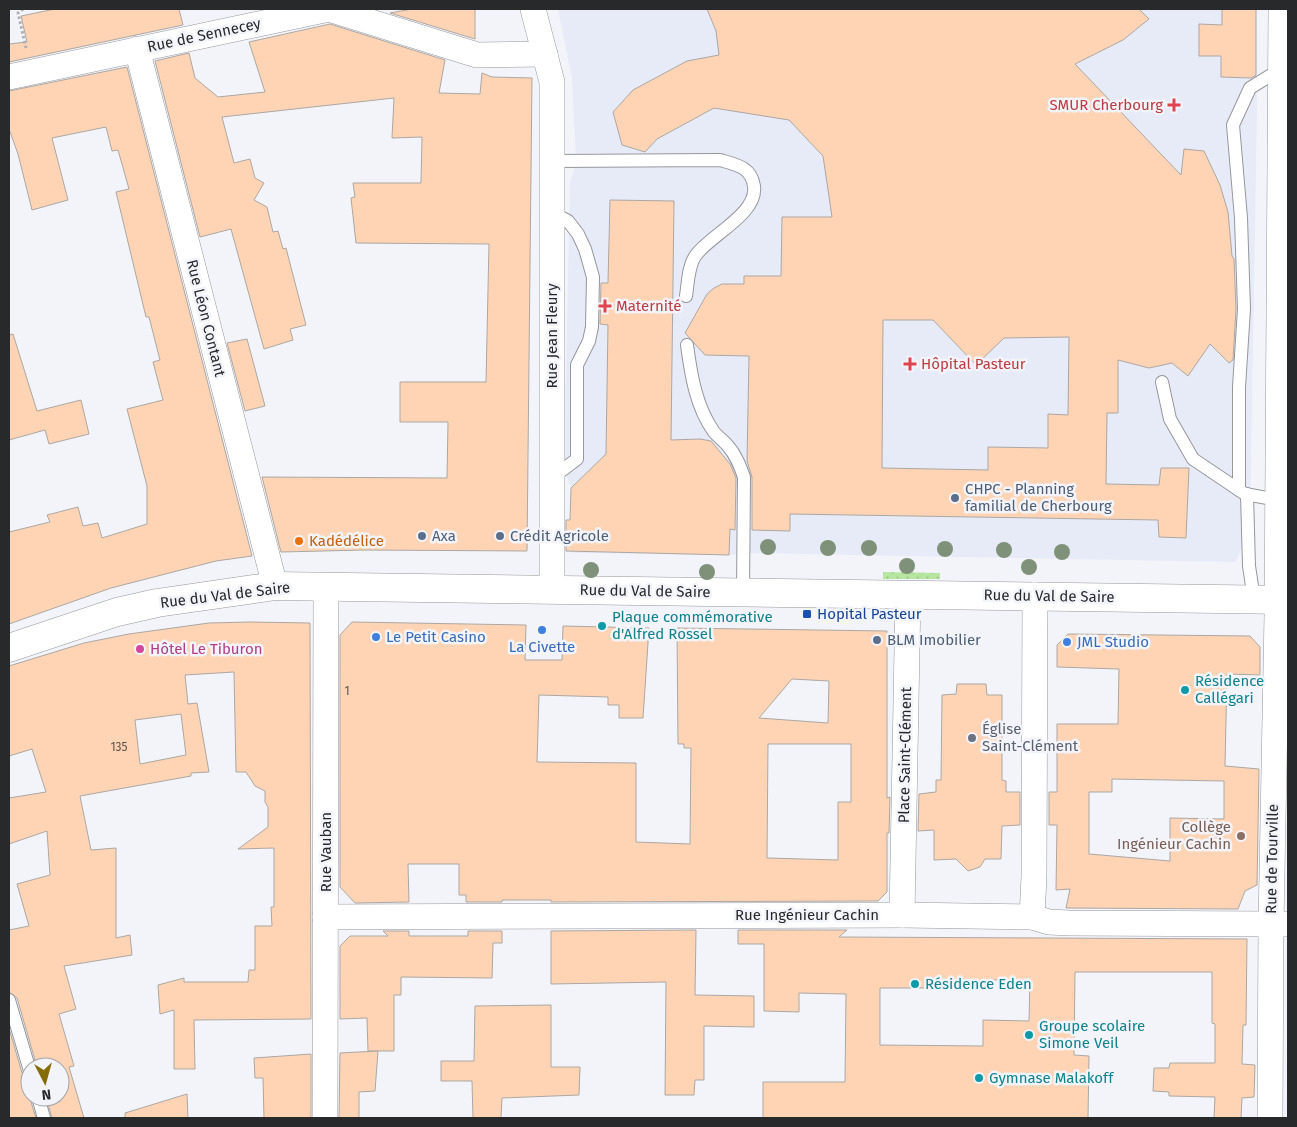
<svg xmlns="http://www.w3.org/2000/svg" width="1297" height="1127" font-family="'Fira Sans',sans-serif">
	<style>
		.built { fill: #e7eaf7 }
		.grass { fill: url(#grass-dots) }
		.building { fill: #fed4b4; stroke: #aca7a3; fill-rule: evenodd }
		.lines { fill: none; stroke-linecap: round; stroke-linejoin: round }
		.lane-casing { stroke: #96979c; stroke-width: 14 }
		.street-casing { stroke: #96979c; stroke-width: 26 }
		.secondary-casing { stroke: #96979c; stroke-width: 29 }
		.path { stroke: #afb0b5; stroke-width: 3; stroke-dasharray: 2.5 2.5; stroke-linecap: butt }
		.lane { stroke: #fff; stroke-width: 12 }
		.street { stroke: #fff; stroke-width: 25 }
		.secondary { stroke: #fff; stroke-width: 28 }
		.tree { fill: #80917a }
		.health-dot { fill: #e0444e; stroke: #f3f4fa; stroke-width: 2 }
		.service-dot { fill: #5c6f8a; stroke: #f3f4fa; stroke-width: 2 }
		.food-dot { fill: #e8710a; stroke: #f3f4fa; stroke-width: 2 }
		.transit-dot { fill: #1a4fb4; stroke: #f3f4fa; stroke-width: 2 }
		.culture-dot { fill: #0f9aa8; stroke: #f3f4fa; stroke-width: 2 }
		.shop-dot { fill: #3f7fe0; stroke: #f3f4fa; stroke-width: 2 }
		.hotel-dot { fill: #d1479c; stroke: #f3f4fa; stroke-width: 2 }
		.worship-dot { fill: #6b7280; stroke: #f3f4fa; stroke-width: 2 }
		.education-dot { fill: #8d6e63; stroke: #f3f4fa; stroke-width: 2 }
		.labels { text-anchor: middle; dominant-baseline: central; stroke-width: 5; stroke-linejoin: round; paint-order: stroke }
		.number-label { font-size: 12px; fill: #5e544d }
		.street-label { font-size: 15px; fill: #28292b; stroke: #f3f4fa }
		.health-label { font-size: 15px; fill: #be3a42; stroke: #f3f4fa; text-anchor: start }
		.service-label { font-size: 15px; fill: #4e5e75; stroke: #f3f4fa; text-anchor: start }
		.food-label { font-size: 15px; fill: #c56008; stroke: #f3f4fa; text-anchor: start }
		.transit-label { font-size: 15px; fill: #164399; stroke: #f3f4fa; text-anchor: start }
		.culture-label { font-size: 15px; fill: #0d838f; stroke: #f3f4fa; text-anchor: start }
		.shop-label { font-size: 15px; fill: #366cbe; stroke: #f3f4fa; text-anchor: start }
		.hotel-label { font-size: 15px; fill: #b23c85; stroke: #f3f4fa; text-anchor: start }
		.worship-label { font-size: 15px; fill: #5b616d; stroke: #f3f4fa; text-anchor: start }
		.education-label { font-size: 15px; fill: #785e54; stroke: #f3f4fa; text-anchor: end }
	</style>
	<defs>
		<pattern id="grass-dots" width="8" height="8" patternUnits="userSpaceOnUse" patternTransform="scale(1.25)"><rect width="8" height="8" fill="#b7e6a1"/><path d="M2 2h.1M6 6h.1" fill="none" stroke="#9dc58b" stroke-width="1.8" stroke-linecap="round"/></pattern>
	</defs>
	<rect width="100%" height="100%" fill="#f3f4fa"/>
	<polygon class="built" points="558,9 1256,9 1257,111 1250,524 1236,562 743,553 729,555 576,553 564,551 565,520 570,520 571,488 564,469 570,184 576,161 572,78"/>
	<polygon class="grass" points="883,572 940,573 940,579 883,579"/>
	<g class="building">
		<polygon points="55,9 179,9 183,25 9,62 9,44 27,42 21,16"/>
		<polygon points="412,9 475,9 475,39 390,13"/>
		<path d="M707 9H1139L1149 19 1123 40 1075 64 1181 175 1184 149 1204 151 1220 185 1228 212 1232 256 1234 259 1236 309 1233 360 1229 363 1210 344 1188 376 1172 363 1149 368 1118 360V413H1107L1106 484 1159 485 1161 468H1189L1186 538 1159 537 1158 520 790 514V531L752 530V477L747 461 749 356 705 355 685 333 707 294 714 288 722 284H744V276H781L782 217H832L823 156 789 120 714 108 657 139 645 152 622 145 613 112 633 90 687 61 719 55 716 31ZM883 320H933L976 365 1004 338 1069 337 1068 415 1048 414V448L988 447V470L882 468Z"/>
		<polygon points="1222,9 1256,9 1256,75 1251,78 1221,77 1221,56 1199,56 1199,24 1222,25"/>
		<polygon points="330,24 445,60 439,93 480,94 482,73 492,77 532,78 527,551 364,550 281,552 262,477 447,478 448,422 400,422 400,382 486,382 489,244 356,243 351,198 355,197 353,183 421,183 422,137 392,138 394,98 222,117 234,163 250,159 255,178 264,183 254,200 267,207 273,232 278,231 283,249 286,248 306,325 290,329 293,340 264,349 231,229 200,237 155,61 189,53 195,78 218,97 265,92 249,42"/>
		<polygon points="127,67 252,556 216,561 111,588 9,624 9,532 50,522 47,515 78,507 83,526 98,523 102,538 147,524 147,486 127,409 163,400 153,362 160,360 149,317 146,317 116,192 129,189 118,150 112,151 106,127 52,138 68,200 32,210 18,154 9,129 9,91"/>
		<polygon points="610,200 674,201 671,440 700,439 711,441 730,464 736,478 735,530 730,529 729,555 566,551 566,520 570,520 571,488 606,454 608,325 600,324 601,283 608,283"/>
		<polygon points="13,334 37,411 81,400 89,434 49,444 45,430 9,440 9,335"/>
		<polygon points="247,339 265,406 245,411 227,343"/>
		<path d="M250 622 310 623 311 1019 194 1020 195 1069H174V1010L160 1014 158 985 184 978V982H248L249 970H255V926H272L271 907H274V848L238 849 268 827V807L265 802V791L255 786 246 772H236L234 672 185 675 188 704 197 703 209 772 191 773V776L80 796 91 850 116 848V938L130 935 132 955 64 966 76 1009 59 1014 74 1066 69 1067 84 1118H52L46 1097H60V1067H37L17 998 9 992V930L29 926 17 884 50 875 47 831 9 844V798L46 792 32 749 9 756V666L84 643 129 634 209 623ZM181 714 186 755 140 764 135 720Z"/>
		<path d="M352 622 526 625 525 660H562L563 626 649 628 643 718H619V705H608V697L539 695 537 762 636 763V842L690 844 691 748H684V744H678L677 628 887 631V798L890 797 889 833H887V892L878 901 551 902V900H502V902H466V895H459V864H408L409 902 355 903 340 887V635ZM792 679 829 681 828 723 759 718ZM768 744H851V802H838V860L767 858Z"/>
		<path d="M1068 634 1250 636 1260 647V675L1227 674 1225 766 1259 769 1257 885 1245 891 1238 909 1066 908 1070 889 1056 890 1057 825H1049V792H1057V724H1118L1119 669 1057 667V645ZM1112 779 1224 781V819L1170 818V861L1089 854V792H1112Z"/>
		<polygon points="957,684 986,684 987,695 1002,695 1002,780 1006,781 1006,792 1020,792 1020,825 1002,826 1001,859 985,859 980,867 968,871 956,859 934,860 934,830 918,831 919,794 936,792 936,780 941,780 942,695 956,694"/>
		<polygon points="696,930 695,995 754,996 754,1027 704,1026 704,1080 695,1080 694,1095 665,1095 666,982 551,984 551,931"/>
		<path d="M738 930H847L839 937 1247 939 1246 1025H1243L1242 1064 1255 1065 1254 1097 1242 1098 1241 1118H1214L1215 1097 1169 1096V1092L1153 1091 1154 1068H1169L1170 1063H1215V1024L1212 1023V972H1075L1074 1055 1089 1056 1088 1118H763V1082H845L846 994 799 993V1012L764 1011V944H738ZM983 980H1030L1029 1021 983 1020V1046L880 1045V988H983Z"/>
		<polygon points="383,931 409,931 409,936 468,936 468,931 502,931 502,943 493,943 492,978 401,977 401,995 394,995 394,1051 368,1051 367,1018 340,1019 340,946 350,936 388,936"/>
		<polygon points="551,1005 551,1067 580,1067 579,1095 502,1098 501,1118 473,1118 472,1081 441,1081 441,1061 474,1061 475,1006"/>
		<polygon points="9,1028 22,1073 30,1079 30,1099 36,1118 9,1118"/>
		<polygon points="378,1051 375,1091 359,1092 359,1118 339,1118 340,1053"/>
		<polygon points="311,1054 311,1118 264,1118 263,1078 255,1078 254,1058"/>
		<polygon points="187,1094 188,1118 125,1118 125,1113"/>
	</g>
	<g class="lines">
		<defs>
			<g id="lane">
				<path d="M553 161 720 160C737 165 751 167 754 186 758 214 710 235 696 255 688 265 688 284 686 296"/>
				<path d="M687 345C691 375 696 407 714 432 718 437 724 441 728 446 736 455 740 466 744 477L743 592"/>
				<polyline points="1162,382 1170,419 1193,459 1245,494 1278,500"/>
				<polyline points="552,478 577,459 577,365 589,341 592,327 593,277 585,249 578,234 568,221 553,213"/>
				<polyline points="1239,490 1239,387 1244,309 1241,218 1233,125 1250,88 1281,69"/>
				<polyline points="1247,494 1249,566 1254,599"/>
				<polyline points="9,1000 30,1071"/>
				<polyline points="38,1097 44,1118"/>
			</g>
			<g id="street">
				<polyline points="533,9 552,82 552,590"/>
				<polyline points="137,49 275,586"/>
				<polyline points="9,77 329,9 477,55 545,54"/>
				<polyline points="902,915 908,595"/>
				<polyline points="325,917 902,915 1032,917 1049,922 1069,923 1288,924"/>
				<polyline points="1032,917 1034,877 1035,595"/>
				<polyline points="325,1118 326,586"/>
				<polyline points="1270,1118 1271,924 1277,615 1281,9"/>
			</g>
			<polyline id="secondary" points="9,648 117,612 157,603 275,586 1288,600"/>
		</defs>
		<use href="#lane" class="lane-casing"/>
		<use href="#street" class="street-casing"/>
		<use href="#secondary" class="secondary-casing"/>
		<polyline class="path" points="23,9 18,13 26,48"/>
		<use href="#lane" class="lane"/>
		<use href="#street" class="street"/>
		<use href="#secondary" class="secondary"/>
	</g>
	<g class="tree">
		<circle cx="768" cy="547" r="8"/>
		<circle cx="828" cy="548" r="8"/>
		<circle cx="869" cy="548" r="8"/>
		<circle cx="945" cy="549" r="8"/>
		<circle cx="1004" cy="550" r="8"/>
		<circle cx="1062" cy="552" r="8"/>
		<circle cx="907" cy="566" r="8"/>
		<circle cx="1029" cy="567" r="8"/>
		<circle cx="591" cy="570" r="8"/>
		<circle cx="707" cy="572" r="8"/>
	</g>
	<g class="health-dot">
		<path d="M1171.5 97.5h5v5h5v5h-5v5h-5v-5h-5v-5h5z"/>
		<path d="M602.5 298.5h5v5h5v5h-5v5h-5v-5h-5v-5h5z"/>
		<path d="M907.5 356.5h5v5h5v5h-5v5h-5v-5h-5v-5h5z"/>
	</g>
	<g class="service-dot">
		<circle cx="955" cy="498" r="5"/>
		<circle cx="422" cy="536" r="5"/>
		<circle cx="500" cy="536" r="5"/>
		<circle cx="877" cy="640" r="5"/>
	</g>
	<circle class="food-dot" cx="299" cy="541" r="5"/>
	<rect class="transit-dot" x="802" y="609" width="10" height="10" rx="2.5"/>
	<g class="culture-dot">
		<circle cx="602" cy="626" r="5"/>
		<circle cx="1185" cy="690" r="5"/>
		<circle cx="915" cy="984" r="5"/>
		<circle cx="1029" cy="1035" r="5"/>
		<circle cx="979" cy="1078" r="5"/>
	</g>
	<g class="shop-dot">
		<circle cx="542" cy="630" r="5"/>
		<circle cx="376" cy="637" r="5"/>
		<circle cx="1067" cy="642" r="5"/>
	</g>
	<circle class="hotel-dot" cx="140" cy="649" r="5"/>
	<circle class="worship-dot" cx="972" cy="738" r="5"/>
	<circle class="education-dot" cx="1241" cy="836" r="5"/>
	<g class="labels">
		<g class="number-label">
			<text x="347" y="691">1</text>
			<text x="119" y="747">135</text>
		</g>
		<g class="street-label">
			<text transform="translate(204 35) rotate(-12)">Rue de Sennecey</text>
			<text transform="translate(206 318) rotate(76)">Rue Léon Contant</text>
			<text transform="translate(552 336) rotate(-90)">Rue Jean Fleury</text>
			<text transform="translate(645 591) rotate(1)">Rue du Val de Saire</text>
			<text transform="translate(225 595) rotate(-7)">Rue du Val de Saire</text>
			<text transform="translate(1049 596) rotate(1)">Rue du Val de Saire</text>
			<text transform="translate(905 755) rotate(-89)">Place Saint-Clément</text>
			<text transform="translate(326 852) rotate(-90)">Rue Vauban</text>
			<text transform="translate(1272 859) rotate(-89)">Rue de Tourville</text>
			<text x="807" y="915">Rue Ingénieur Cachin</text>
		</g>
		<g class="health-label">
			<text x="1163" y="105" text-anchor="end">SMUR Cherbourg</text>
			<text x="616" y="306">Maternité</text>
			<text x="921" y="364">Hôpital Pasteur</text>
		</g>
		<g class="service-label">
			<text x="965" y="489">CHPC - Planning<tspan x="965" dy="17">familial de Cherbourg</tspan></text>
			<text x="432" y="536">Axa</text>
			<text x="510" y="536">Crédit Agricole</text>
			<text x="887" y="640">BLM Imobilier</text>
		</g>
		<g class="food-label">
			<text x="309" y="541">Kadédélice</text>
		</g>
		<g class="transit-label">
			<text x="817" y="614">Hopital Pasteur</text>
		</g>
		<g class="culture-label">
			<text x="612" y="617">Plaque commémorative<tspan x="612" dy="17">d'Alfred Rossel</tspan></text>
			<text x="1195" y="681">Résidence<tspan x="1195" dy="17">Callégari</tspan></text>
			<text x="925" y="984">Résidence Eden</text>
			<text x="1039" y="1026">Groupe scolaire<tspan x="1039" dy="17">Simone Veil</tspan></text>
			<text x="989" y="1078">Gymnase Malakoff</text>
		</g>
		<g class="shop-label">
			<text x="386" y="637">Le Petit Casino</text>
			<text x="1077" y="642">JML Studio</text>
			<text x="542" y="647" text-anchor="middle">La Civette</text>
		</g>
		<g class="hotel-label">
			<text x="150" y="649">Hôtel Le Tiburon</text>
		</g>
		<g class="worship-label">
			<text x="982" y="729">Église<tspan x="982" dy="17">Saint-Clément</tspan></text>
		</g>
		<g class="education-label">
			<text x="1231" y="827">Collège<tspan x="1231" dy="17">Ingénieur Cachin</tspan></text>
		</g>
	</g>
	<rect width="1297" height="1127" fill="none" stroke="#28292b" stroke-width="20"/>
	<g transform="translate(45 1082) rotate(174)"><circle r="24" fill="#f3f4fa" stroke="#a2a3a7"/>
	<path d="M0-4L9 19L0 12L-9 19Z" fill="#866c09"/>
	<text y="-8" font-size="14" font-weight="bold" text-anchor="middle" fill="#28292b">N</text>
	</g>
</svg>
